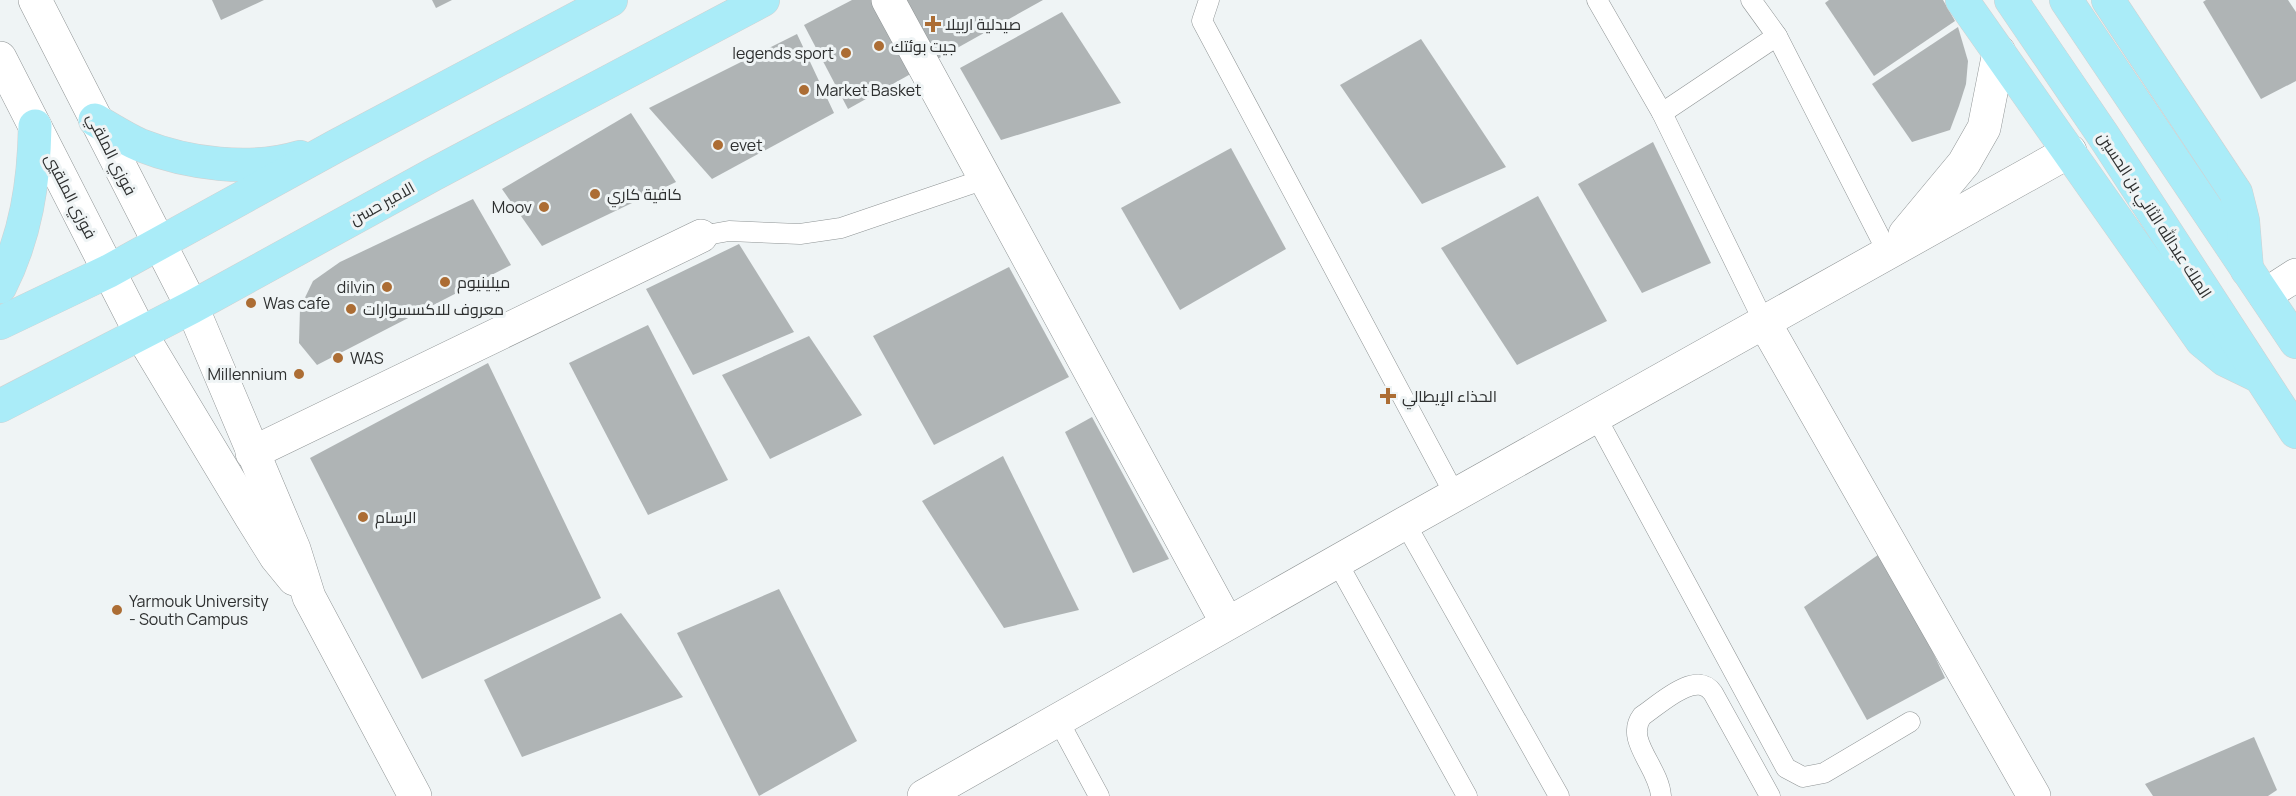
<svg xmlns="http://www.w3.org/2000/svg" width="2296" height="796" font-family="Manrope,Cairo,sans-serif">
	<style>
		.building { fill: #afb4b5 }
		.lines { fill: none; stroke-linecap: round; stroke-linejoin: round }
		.lane-casing { stroke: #8f9495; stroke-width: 21 }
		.street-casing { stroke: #8f9495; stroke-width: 34 }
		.secondary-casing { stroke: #8f9495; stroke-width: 34 }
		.primary-casing { stroke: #d1d1d1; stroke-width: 34 }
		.lane { stroke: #fff; stroke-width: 20 }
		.street { stroke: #fff; stroke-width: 33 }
		.secondary { stroke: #fff; stroke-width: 33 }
		.primary { stroke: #aaecf8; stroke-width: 33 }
		.poi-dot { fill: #ac6d34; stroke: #eff4f5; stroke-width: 2 }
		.labels { text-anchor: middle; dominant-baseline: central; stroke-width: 6; stroke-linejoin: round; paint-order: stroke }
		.poi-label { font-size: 16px; fill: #2e3030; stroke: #eff4f5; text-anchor: start }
		.street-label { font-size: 16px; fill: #2e3030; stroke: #eff4f5 }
	</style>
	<rect width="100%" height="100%" fill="#eff4f5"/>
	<g class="building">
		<polygon points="212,0 264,0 221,20"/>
		<polygon points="432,0 452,0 436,8"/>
		<polygon points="852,0 1043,0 848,109 804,25"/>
		<polygon points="1829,0 1943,0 1955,21 1874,76 1825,3"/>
		<polygon points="2206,0 2288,0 2296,12 2296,81 2261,99 2203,2"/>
		<polygon points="1062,12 1121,103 1001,140 960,68"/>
		<polygon points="1958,27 1968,61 1966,84 1959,106 1950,130 1912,142 1872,84"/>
		<polygon points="797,34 834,113 712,179 649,108"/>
		<polygon points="1421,39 1506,167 1422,204 1340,85"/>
		<polygon points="631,113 676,182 542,246 502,189"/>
		<polygon points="1653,142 1711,263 1642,293 1578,184"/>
		<polygon points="1231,148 1286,249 1180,310 1121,208"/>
		<polygon points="1538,196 1607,321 1517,365 1441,248"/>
		<polygon points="473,199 511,265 317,365 299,343 300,308 313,281 340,262"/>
		<polygon points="739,244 794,332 693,375 646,289"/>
		<polygon points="1009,267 1069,377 934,445 873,336"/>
		<polygon points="648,325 728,480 648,515 569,363"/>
		<polygon points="809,336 862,415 770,459 722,375"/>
		<polygon points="488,363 601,598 422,679 310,458"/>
		<polygon points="1092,417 1169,559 1133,573 1065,432"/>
		<polygon points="1003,456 1079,610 1004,628 922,501"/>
		<polygon points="1885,550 1945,678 1867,720 1804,607"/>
		<polygon points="779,589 857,741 759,796 677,633"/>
		<polygon points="621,613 683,697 522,757 484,680"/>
		<polygon points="2254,737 2277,790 2268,796 2153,796 2145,784"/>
	</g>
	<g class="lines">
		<defs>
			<g id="lane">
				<polyline points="1209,0 1202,21 1455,495"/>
				<polyline points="1597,0 1662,113 1764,322"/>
				<polyline points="1777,36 1888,253"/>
				<polyline points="1662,113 1777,36 1751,0"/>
				<polyline points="701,236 729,231 800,234 841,228 985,179"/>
				<polyline points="1596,417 1786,768 1803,777 1824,773 1910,722"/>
				<polyline points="1405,523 1559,796"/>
				<polyline points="1337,562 1467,796"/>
				<polyline points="1058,720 1099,796"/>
				<path d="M1661 796C1659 767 1624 740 1642 716 1660 704 1696 669 1713 693L1770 796"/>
			</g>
			<g id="street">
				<polyline points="888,0 1227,623"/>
				<polyline points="1905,234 1964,163 1984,128 1999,52"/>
				<polyline points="2265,295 2296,275"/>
				<polyline points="1764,322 2034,796"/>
				<polyline points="252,453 701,236"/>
				<polyline points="924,796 1405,523 2070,151"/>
			</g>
			<g id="secondary">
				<polyline points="35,0 192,307 294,549 309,597 415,796"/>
				<polyline points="0,58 141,334 251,517 276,557 294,579"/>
			</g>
			<g id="primary">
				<polyline points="1962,0 2202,341 2225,360 2256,375"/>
				<polyline points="2011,0 2103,135 2296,432"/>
				<polyline points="2066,0 2296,342"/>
				<polyline points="2108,0 2236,193 2243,221 2247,270"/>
				<path d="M95 120C109 128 124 138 140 145 188 164 250 172 300 157"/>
				<path d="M0 287C26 236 34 182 35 126"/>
				<polyline points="0,323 109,271 336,146 611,0"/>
				<polyline points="0,406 192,307 434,174 763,0"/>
			</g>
		</defs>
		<use href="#lane" class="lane-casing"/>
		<use href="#street" class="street-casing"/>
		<use href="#secondary" class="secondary-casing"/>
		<use href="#primary" class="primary-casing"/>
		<use href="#lane" class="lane"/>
		<use href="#street" class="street"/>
		<use href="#secondary" class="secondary"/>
		<use href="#primary" class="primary"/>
	</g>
	<g class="poi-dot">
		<path d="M930 15h6v6h6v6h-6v6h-6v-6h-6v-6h6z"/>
		<circle cx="879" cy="46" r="6"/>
		<circle cx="846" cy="53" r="6"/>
		<circle cx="804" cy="90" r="6"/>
		<circle cx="718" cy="145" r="6"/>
		<circle cx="595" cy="194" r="6"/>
		<circle cx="544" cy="207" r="6"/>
		<circle cx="445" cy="282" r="6"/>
		<circle cx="387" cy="287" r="6"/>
		<circle cx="251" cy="303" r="6"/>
		<circle cx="351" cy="309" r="6"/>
		<circle cx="338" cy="358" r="6"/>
		<circle cx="299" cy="374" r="6"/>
		<path d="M1385 387h6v6h6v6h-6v6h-6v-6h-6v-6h6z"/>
		<circle cx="363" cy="517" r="6"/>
		<circle cx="117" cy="610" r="6"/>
	</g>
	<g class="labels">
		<g class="poi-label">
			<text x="945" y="24">صيدلية اربيلا</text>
			<text x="891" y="46">جيت بوئتك</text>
			<text x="834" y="53" text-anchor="end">legends sport</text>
			<text x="816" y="90">Market Basket</text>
			<text x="730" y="145">evet</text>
			<text x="607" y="194">كافية كاري</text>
			<text x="532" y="207" text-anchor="end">Moov</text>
			<text x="457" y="282">ميلينيوم</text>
			<text x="375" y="287" text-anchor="end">dilvin</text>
			<text x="263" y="303">Was cafe</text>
			<text x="363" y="309">معروف للاكسسوارات</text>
			<text x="350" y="358">WAS</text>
			<text x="287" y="374" text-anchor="end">Millennium</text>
			<text x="1402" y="396">الحذاء الإيطالي</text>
			<text x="375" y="517">الرسام</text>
			<text x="129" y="601">Yarmouk University<tspan x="129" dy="18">- South Campus</tspan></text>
		</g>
		<g class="street-label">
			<text transform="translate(112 154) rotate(63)">فوزي الملقي</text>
			<text transform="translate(71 196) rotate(63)">فوزي الملقيي</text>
			<text transform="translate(382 203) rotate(-29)">الامير حسن</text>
			<text transform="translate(2155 215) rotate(57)">الملك عبدالله الثاني بن الحسين</text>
		</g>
	</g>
</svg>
